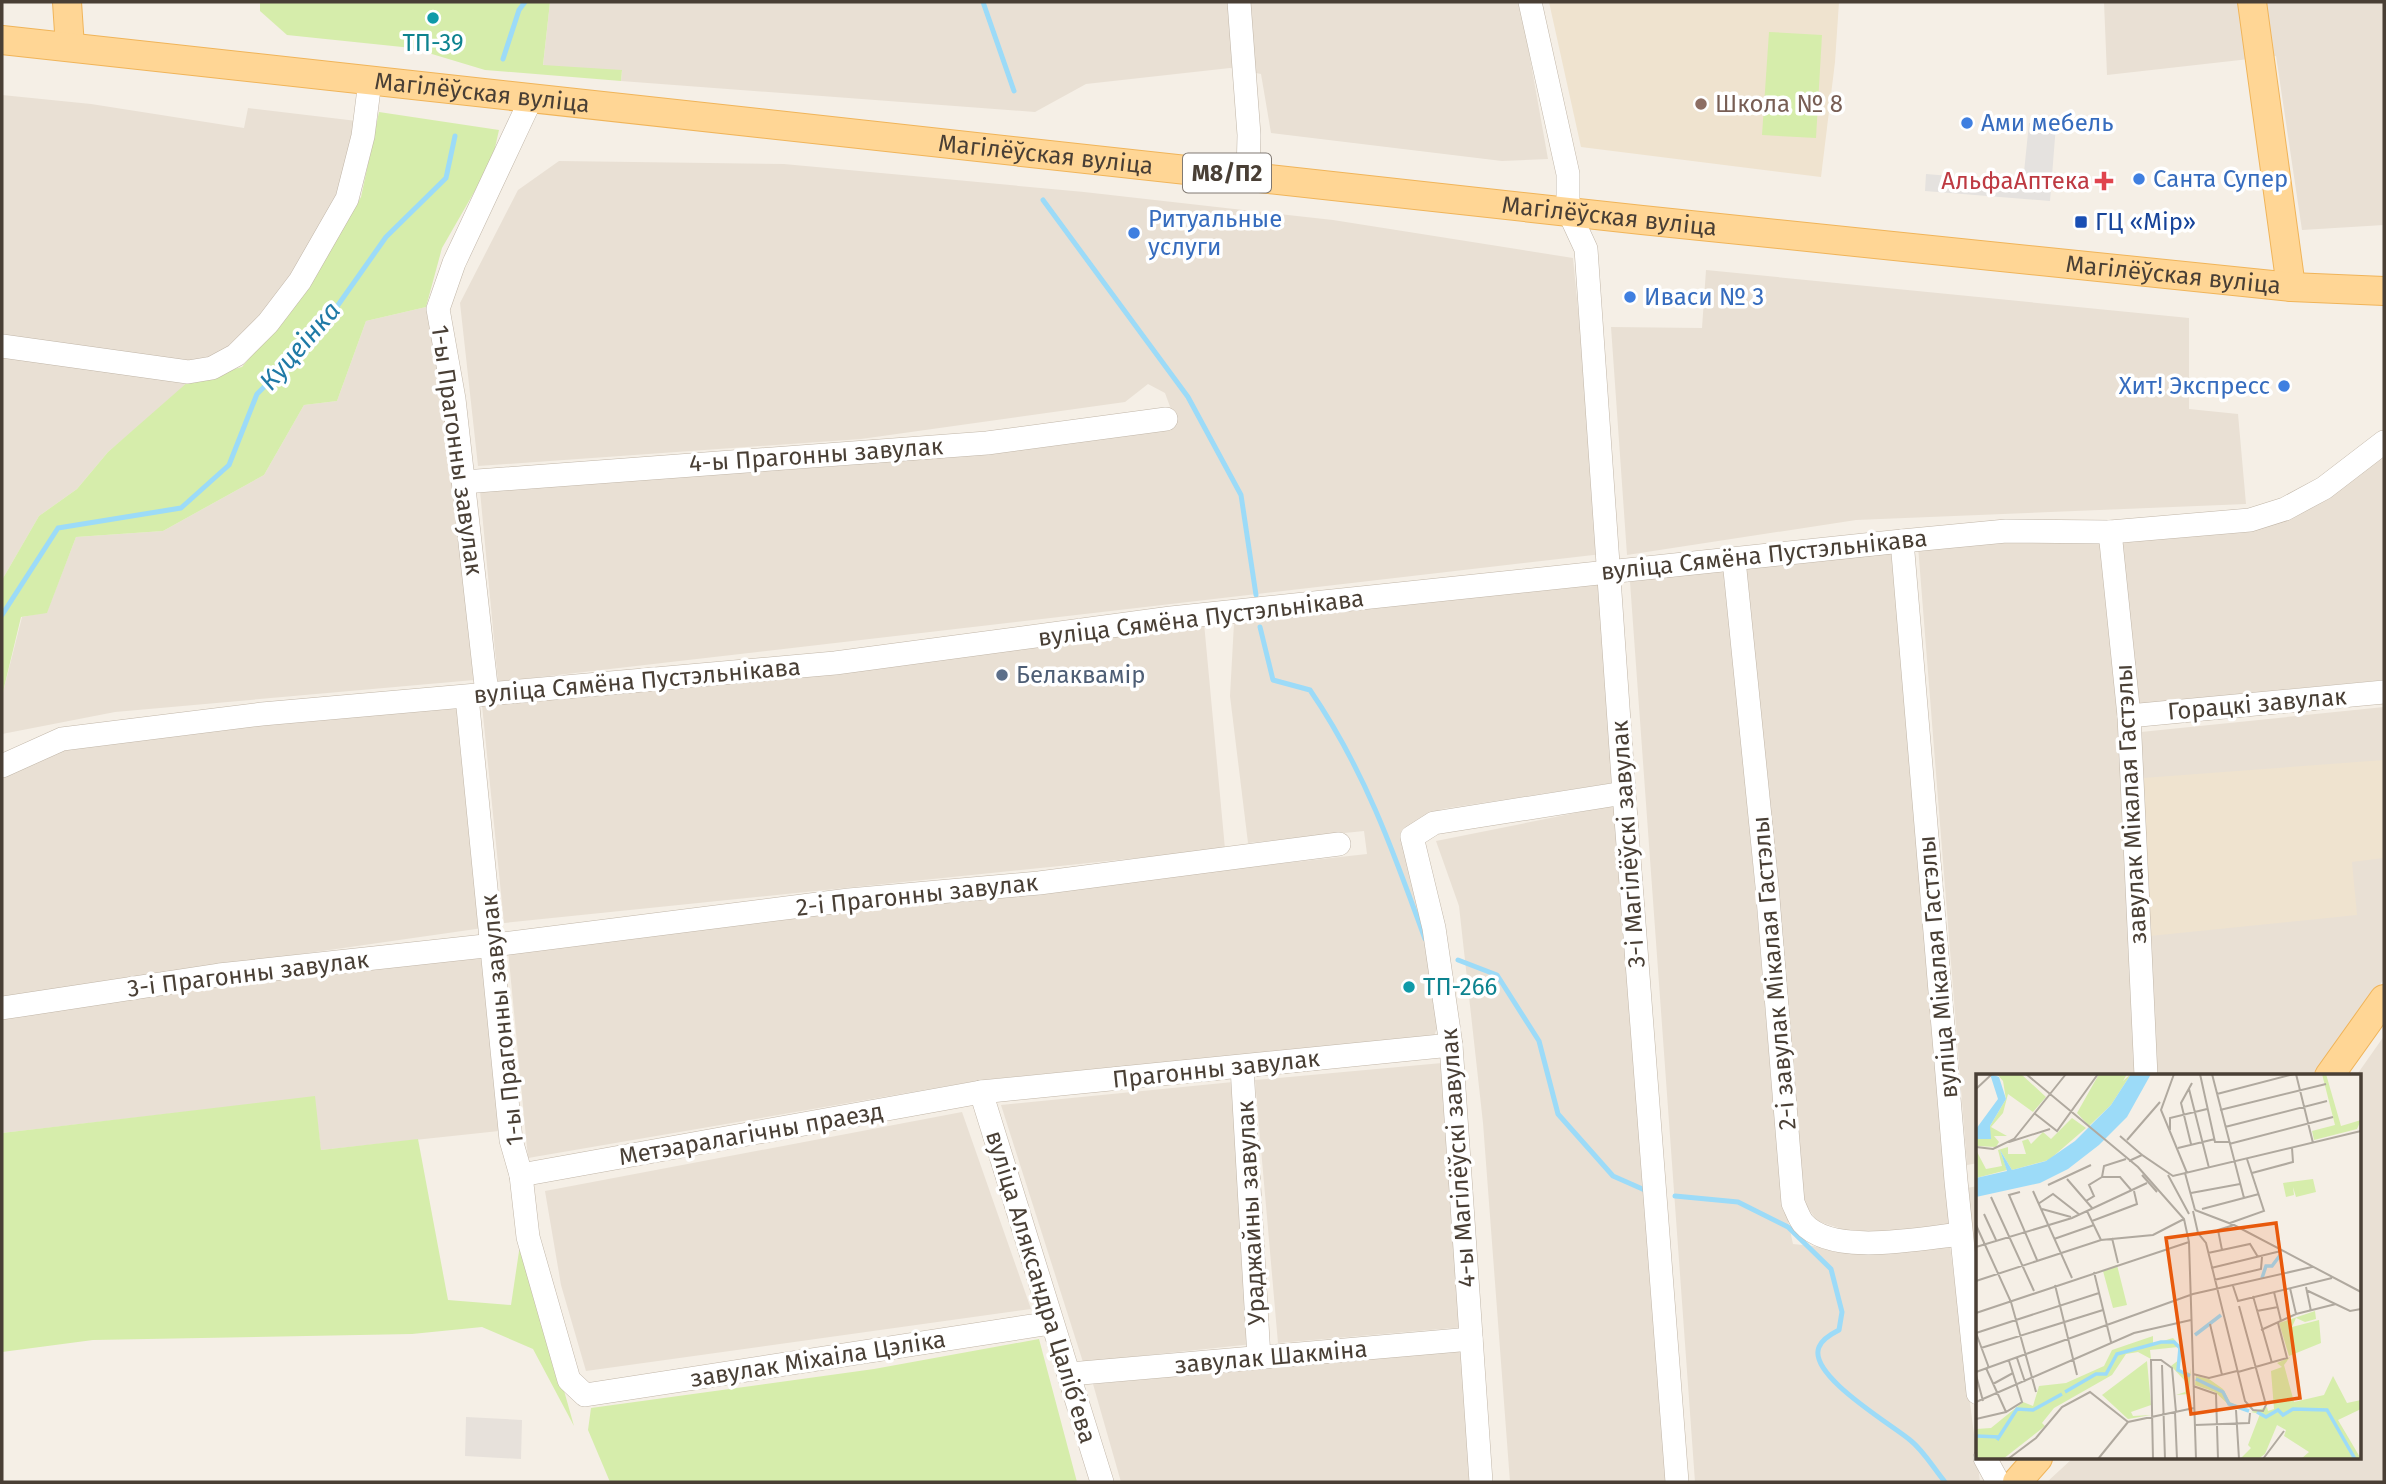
<svg xmlns="http://www.w3.org/2000/svg" width="2386" height="1484" font-family="'Fira Sans',sans-serif">
	<style>
		.residential { fill: #e9e0d4 }
		.industrial { fill: #e7e1db }
		.education { fill: #efe3cf }
		.green { fill: #d6edab }
		.parking { fill: #e5e2df }
		.lines { fill: none; stroke-linecap: round; stroke-linejoin: round }
		.stream { stroke: #9cdbf8; stroke-width: 5 }
		.minor-casing { stroke: #c1b6a8; stroke-width: 24 }
		.major-casing { stroke: #f0b459; stroke-width: 30 }
		.minor { stroke: #fff; stroke-width: 23 }
		.major { stroke: #ffd695; stroke-width: 28 }
		.culture-dot { fill: #0f9aa8; stroke: #fff; stroke-width: 2.5 }
		.education-dot { fill: #8d6e63; stroke: #fff; stroke-width: 2.5 }
		.shop-dot { fill: #3f7fe0; stroke: #fff; stroke-width: 2.5 }
		.health-dot { fill: #e0444e; stroke: #fff; stroke-width: 2.5 }
		.transit-dot { fill: #1a4fb4; stroke: #fff; stroke-width: 2.5 }
		.service-dot { fill: #5c6f8a; stroke: #fff; stroke-width: 2.5 }
		.labels { text-anchor: middle; dominant-baseline: central; stroke-width: 7; stroke-linejoin: round; paint-order: stroke }
		.shield { fill: #fff; stroke: #807972; stroke-width: 2 }
		.shield-label { font-size: 23px; font-weight: bold; fill: #493f35 }
		.culture-label { font-size: 24px; fill: #0d838f; stroke: #fff }
		.street-label { font-size: 24px; fill: #493f35; stroke: #fff }
		.education-label { font-size: 24px; fill: #785e54; stroke: #fff; text-anchor: start }
		.shop-label { font-size: 24px; fill: #366cbe; stroke: #fff; text-anchor: start }
		.health-label { font-size: 24px; fill: #be3a42; stroke: #fff; text-anchor: end }
		.transit-label { font-size: 24px; fill: #164399; stroke: #fff; text-anchor: start }
		.service-label { font-size: 24px; fill: #4e5e75; stroke: #fff; text-anchor: start }
		.water-label { font-size: 26px; font-style: italic; fill: #1f7aa6; stroke: #fff }
		.inset-river { fill: none; stroke: #9cdbf8; stroke-width: 3.5 }
		.inset-road { fill: none; stroke: #b0a99f; stroke-width: 2 }
		.view { fill: #e8590c; fill-opacity: 0.15; stroke: #e8590c; stroke-width: 3.5 }
		.inset-edge { fill: none; stroke: #493f35; stroke-width: 3.5 }
	</style>
	<rect width="100%" height="100%" fill="#f5efe6"/>
	<g class="residential">
		<polygon points="550,2 1520,2 1548,159 1502,161 1271,133 1261,74 1230,68 1086,84 1035,112 621,81 622,71 543,66"/>
		<polygon points="2104,2 2384,2 2384,225 2302,230 2276,56 2107,75"/>
		<polygon points="2,95 91,104 244,128 248,108 357,121 333,211 265,319 108,452 77,489 39,516 2,580"/>
		<polygon points="559,161 784,164 1084,192 1333,220 1573,258 1602,554 498,682 480,491 852,465 1176,423 1165,393 1148,384 1125,402 861,439 478,466 460,303 518,190"/>
		<polygon points="1706,270 2189,318 2189,409 2238,414 2246,504 1856,520 1627,555 1611,327 1702,328"/>
		<polygon points="426,307 454,435 474,680 115,712 2,734 2,696 22,617 47,612 76,537 163,531 264,475 304,405 337,401 366,321"/>
		<polygon points="2384,453 2384,680 2139,704 2122,543 2289,519"/>
		<polygon points="2102,539 2120,727 2136,1076 1978,1076 1978,1163 1967,1165 1918,546"/>
		<polygon points="1891,550 1952,1227 1867,1237 1817,1221 1800,1196 1744,565"/>
		<polygon points="1728,568 1780,1184 1793,1244 1859,1251 1950,1245 1980,1482 1695,1482 1630,582"/>
		<polygon points="1603,582 1620,782 1442,809 1403,829 1444,1010 1434,1036 982,1080 528,1158 508,950 1367,854 1364,831 1248,843 1230,696 1234,623"/>
		<polygon points="1204,623 1225,849 504,923 482,705"/>
		<polygon points="458,703 483,928 2,997 2,778 10,771 68,745"/>
		<polygon points="2384,707 2384,979 2315,1076 2156,1076 2141,732"/>
		<polygon points="1620,804 1673,1482 1510,1482 1483,1123 1459,906 1436,841"/>
		<polygon points="485,957 499,1131 321,1150 314,1097 2,1133 2,1012 168,991"/>
		<polygon points="2384,1036 2384,1482 2047,1482 2073,1458 2360,1458 2360,1076 2356,1076"/>
		<polygon points="1442,1063 1465,1327 1278,1343 1255,1080"/>
		<polygon points="1233,1082 1253,1344 1083,1362 1001,1105"/>
		<polygon points="962,1112 1031,1309 586,1371 561,1285 545,1191"/>
		<polygon points="1978,1186 1978,1307 1967,1188"/>
		<polygon points="1466,1349 1477,1482 1121,1482 1093,1384"/>
	</g>
	<polygon class="industrial" points="466,1417 522,1420 521,1459 465,1456"/>
	<g class="education">
		<polygon points="1549,2 1839,2 1835,62 1821,177 1581,147"/>
		<polygon points="2384,760 2384,858 2352,862 2357,915 2150,936 2143,778"/>
	</g>
	<g class="green">
		<polygon points="260,2 550,2 543,65 622,70 621,81 485,70 412,48 287,35 260,11"/>
		<polygon points="1769,32 1822,35 1816,138 1762,135"/>
		<polygon points="379,112 499,130 492,161 442,248 426,307 366,321 337,401 304,405 264,475 163,531 76,537 47,613 21,617 2,696 2,580 39,516 77,489 108,452 189,381 242,367 305,292 361,197"/>
		<polygon points="315,1096 321,1150 418,1139 448,1300 511,1305 521,1238 574,1426 533,1349 482,1327 412,1334 93,1340 2,1352 2,1133"/>
		<polygon points="1039,1339 1077,1482 610,1482 588,1430 591,1408 874,1369"/>
	</g>
	<polygon class="parking" points="2029,123 2056,125 2050,201 1925,191 1926,174 2023,182"/>
	<g class="lines">
		<g class="stream">
			<polyline points="983,2 1014,91"/>
			<polyline points="503,59 519,10 525,2"/>
			<polyline points="1043,200 1188,397 1241,495 1256,595"/>
			<polyline points="2,615 58,528 181,508 229,465 257,394 319,332 386,237 446,178 455,136"/>
			<path d="M1260 627 1273 680 1310 690C1364 769 1393 850 1425 939"/>
			<polyline points="1458,960 1497,975 1539,1041 1558,1114 1613,1176 1647,1191"/>
			<path d="M1675 1196 1738 1202 1788 1227 1831 1269 1842 1312 1839 1330C1831 1334 1822 1339 1819 1347 1807 1375 1891 1424 1910 1440 1924 1451 1934 1469 1945 1482"/>
		</g>
		<defs>
			<g id="minor">
				<polyline points="1239,2 1249,135 1248,175"/>
				<polyline points="1530,2 1568,174 1568,210 1586,249 1624,793 1677,1482"/>
				<polyline points="2,346 188,372 212,368 236,355 268,323 300,281 347,199 363,136 370,81"/>
				<polyline points="464,482 987,443 1166,419"/>
				<polyline points="2110,532 2129,716 2146,1076"/>
				<polyline points="1902,541 1956,1181 1978,1393"/>
				<path d="M1734 560 1767 886 1793 1203C1796 1209 1799 1218 1803 1223 1832 1257 1922 1238 1961 1234"/>
				<polyline points="487,694 454,399 438,309 454,263 531,99"/>
				<polyline points="467,697 511,1140 521,1175 528,1237 569,1380 585,1395 1051,1323"/>
				<polyline points="2129,716 2384,692"/>
				<polyline points="2,766 62,739 262,714 835,663 1171,618 1902,541 2006,531 2110,532 2250,520 2285,509 2324,488 2384,442"/>
				<polyline points="2,1008 219,975 494,945 849,900 1039,883 1339,844"/>
				<polyline points="1242,1067 1259,1358"/>
				<polyline points="981,1092 1102,1482"/>
				<polyline points="521,1175 981,1092 1451,1045"/>
				<polyline points="1070,1374 1471,1339"/>
				<polyline points="1985,1458 1998,1482"/>
				<polyline points="1481,1482 1451,1045 1434,928 1412,837 1434,823 1624,793"/>
			</g>
			<g id="major">
				<polyline points="67,2 70,47"/>
				<polyline points="2252,2 2291,287"/>
				<path id="s1" d="M2 40 1642 220 2291 287 2384 291"/>
				<polyline points="2329,1076 2384,999"/>
				<polyline points="2017,1482 2038,1458"/>
			</g>
		</defs>
		<use href="#minor" class="minor-casing"/>
		<use href="#major" class="major-casing"/>
		<use href="#minor" class="minor"/>
		<use href="#major" class="major"/>
	</g>
	<g class="culture-dot">
		<circle cx="433" cy="18" r="7"/>
		<circle cx="1409" cy="987" r="7"/>
	</g>
	<circle class="education-dot" cx="1701" cy="104" r="7"/>
	<g class="shop-dot">
		<circle cx="1967" cy="123" r="7"/>
		<circle cx="2139" cy="179" r="7"/>
		<circle cx="1134" cy="233" r="7"/>
		<circle cx="1630" cy="297" r="7"/>
		<circle cx="2284" cy="386" r="7"/>
	</g>
	<path class="health-dot" d="M2100.5 170.5h7v7h7v7h-7v7h-7v-7h-7v-7h7z"/>
	<rect class="transit-dot" x="2074" y="215" width="14" height="14" rx="3.5"/>
	<circle class="service-dot" cx="1002" cy="675" r="7"/>
	<g class="labels">
		<rect class="shield" x="1183" y="153.5" width="88" height="39" rx="5"/>
		<g class="shield-label">
			<text x="1227" y="173">М8/П2</text>
		</g>
		<g class="culture-label">
			<text x="433" y="43">ТП-39</text>
			<text x="1423" y="987" text-anchor="start">ТП-266</text>
		</g>
		<g class="street-label">
			<text stroke="none"><textPath href="#s1" startOffset="483">Магілёўская вуліца</textPath></text>
			<text stroke="none"><textPath href="#s1" startOffset="1050">Магілёўская вуліца</textPath></text>
			<text stroke="none"><textPath href="#s1" startOffset="1617">Магілёўская вуліца</textPath></text>
			<text stroke="none"><textPath href="#s1" startOffset="2184">Магілёўская вуліца</textPath></text>
			<text transform="translate(457 450) rotate(82)">1-ы Прагонны завулак</text>
			<text transform="translate(816 455) rotate(-4)">4-ы Прагонны завулак</text>
			<text transform="translate(1764 555) rotate(-6)">вуліца Сямёна Пустэльнікава</text>
			<text transform="translate(1201 618) rotate(-7)">вуліца Сямёна Пустэльнікава</text>
			<text transform="translate(637 681) rotate(-5)">вуліца Сямёна Пустэльнікава</text>
			<text transform="translate(2257 704) rotate(-5)">Горацкі завулак</text>
			<text transform="translate(2131 804) rotate(-93)">завулак Мікалая Гастэлы</text>
			<text transform="translate(1628 844) rotate(-94)">3-і Магілёўскі завулак</text>
			<text transform="translate(917 895) rotate(-6)">2-і Прагонны завулак</text>
			<text transform="translate(1938 967) rotate(-95)">вуліца Мікалая Гастэлы</text>
			<text transform="translate(1774 973) rotate(-95)">2-і завулак Мікалая Гастэлы</text>
			<text transform="translate(248 974) rotate(-7)">3-і Прагонны завулак</text>
			<text transform="translate(502 1020) rotate(-96)">1-ы Прагонны завулак</text>
			<text transform="translate(1216 1069) rotate(-6)">Прагонны завулак</text>
			<text transform="translate(751 1134) rotate(-10)">Метэаралагічны праезд</text>
			<text transform="translate(1458 1158) rotate(-94)">4-ы Магілёўскі завулак</text>
			<text transform="translate(1251 1213) rotate(-93)">Ураджайны завулак</text>
			<text transform="translate(1041 1287) rotate(73)">вуліца Аляксандра Цалібʼева</text>
			<text transform="translate(1271 1357) rotate(-5)">завулак Шакміна</text>
			<text transform="translate(818 1359) rotate(-9)">завулак Міхаіла Цэліка</text>
		</g>
		<g class="education-label">
			<text x="1715" y="104">Школа № 8</text>
		</g>
		<g class="shop-label">
			<text x="1981" y="123">Ами мебель</text>
			<text x="2153" y="179">Санта Супер</text>
			<text x="1148" y="219">Ритуальные<tspan x="1148" dy="28">услуги</tspan></text>
			<text x="1644" y="297">Иваси № 3</text>
			<text x="2270" y="386" text-anchor="end">Хит! Экспресс</text>
		</g>
		<g class="health-label">
			<text x="2090" y="181">АльфаАптека</text>
		</g>
		<g class="transit-label">
			<text x="2095" y="222">ГЦ «Мір»</text>
		</g>
		<g class="service-label">
			<text x="1016" y="675">Белаквамір</text>
		</g>
		<g class="water-label">
			<text transform="translate(300 346) rotate(-49)">Куцеінка</text>
		</g>
	</g>
	<g transform="translate(1976 1074)">
		<rect width="385" height="385" fill="#f5efe6"/>
		<path d="M21 0H45L70 23 57 38 32 20 27 39 15 53 31 62H18L23 68 20 73 0 72 1 64 14 65V52L30 25 27 7ZM123 0H151L147 7 155 0 135 31 113 52 101 39ZM346 0H350L365 52 385 46 381 55 338 66 336 57 359 51ZM96 44 110 54 73 86 36 96 24 76 31 96 0 104V76L10 95 26 92 22 76 32 73V80H50L46 67 52 65 55 70 67 58 75 65ZM337 105 340 118 320 123 317 113 318 121 310 123 307 109ZM141 191 151 231 137 234 127 197ZM339 237 340 245 329 248 320 244 316 253 343 246 345 269 313 282 303 249ZM177 262V270L197 264 206 274 203 296 214 299 215 293 213 320 200 321 209 318 210 308 195 292 204 285 202 273 174 276 175 285 162 278 150 280 136 301 78 334 66 349 69 352 27 385H0V355L15 354 47 328 57 332 63 312 90 309 128 292 136 276ZM314 283 308 291 318 328 348 321 357 302 371 329 385 326V335L362 346 385 385H325L333 378 308 362 310 356 301 351 289 380 282 385H264L275 374 272 371 284 340 275 338 291 333 292 337 298 335 295 297 306 293 301 289ZM171 287 175 331 155 338 157 342 175 341 152 345 126 321ZM220 302 233 305 247 315 254 328 274 338 253 331 239 318 219 311Z" fill="#d6edab"/>
		<path d="M14 0 23 3 30 25 14 52 15 65H0V55L22 25ZM155 0H175L151 43 123 71 92 95 64 109 0 123V104L31 97 24 76 36 96 70 87 99 67 135 31Z" fill="#9cdbf8"/>
		<path class="inset-river" d="M286 204 290 192H296L305 180M219 261 245 241M220 305 247 318 253 330 273 337M89 318 120 300H130L141 280 185 268H198L204 274 202 296 214 302M281 338 290 343 302 336 307 341 317 335 351 336 379 385M0 362 24 363M21 366 41 335 57 336 86 320"/>
		<path class="inset-road" d="M50 0 162 93 208 145 213 168 220 385M198 0 185 36 211 99M224 0 239 68H253M236 0 268 124M320 0 337 69M0 15 16 0M213 15 233 94M241 20 318 0M244 36 350 10M58 39 81 57 122 0M249 53 351 27M194 56V44L231 35M144 62 166 81M151 66 184 28M33 68 74 55M215 70 205 29 216 9M253 70 357 43M0 73 17 75 38 65 90 0M202 74 239 65M153 87 166 81 197 102 385 57M209 99 219 136M276 99 317 88 316 74M166 101 181 118M192 101 213 140M126 103H144L156 117M126 103 128 92 150 85M91 105 117 135M72 111 115 91M57 117 96 204M44 118 33 121 61 186M215 119 264 110M15 123 58 217M110 127 118 122 113 111 126 103M62 130 77 120 104 141M66 135 95 143M226 135 283 120M219 136 258 151 385 218M111 137 125 166M217 137 222 159 230 169 269 327 277 336 287 337 290 331 263 232M8 140 20 166M116 147 161 130 158 117M254 149 288 137 271 85M0 151 35 228 60 318M136 164 142 189M78 165 118 151M0 173 96 144 171 109M246 176 242 156 258 151M232 179 274 170 282 183M235 194 305 177M118 198 135 268M238 206 285 195 286 183M0 207 125 166 177 161 208 145M79 211 101 301M257 212 262 227 356 204M330 213 335 237M314 214 320 240M330 216 374 237 385 235M298 218 305 247M277 222 296 289M281 237 302 233M0 239 213 168M234 250 246 301M285 256 320 240 360 230M0 259 123 219M0 259 13 294M5 274 127 236M41 284 49 308M186 291 189 385M10 294 30 338M0 298 217 220 336 193M262 298 311 284 302 249M217 300 233 304 261 297M0 301 7 327M17 310 37 299M217 312 240 320 242 385M0 328 158 259 215 246M260 336 263 385M199 338 201 385M0 345 30 338 46 328 33 287M219 351 273 349 274 339M32 385 60 364 86 333 114 318 152 348M122 385 152 348 218 334M177 385 175 286H185L196 294 200 338M287 385 308 357"/>
		<path class="view" d="M300 149 324 324 215 340 190 164Z"/>
		<rect width="385" height="385" class="inset-edge"/>
	</g>
	<rect width="2386" height="1484" fill="none" stroke="#493f35" stroke-width="7"/>
</svg>
